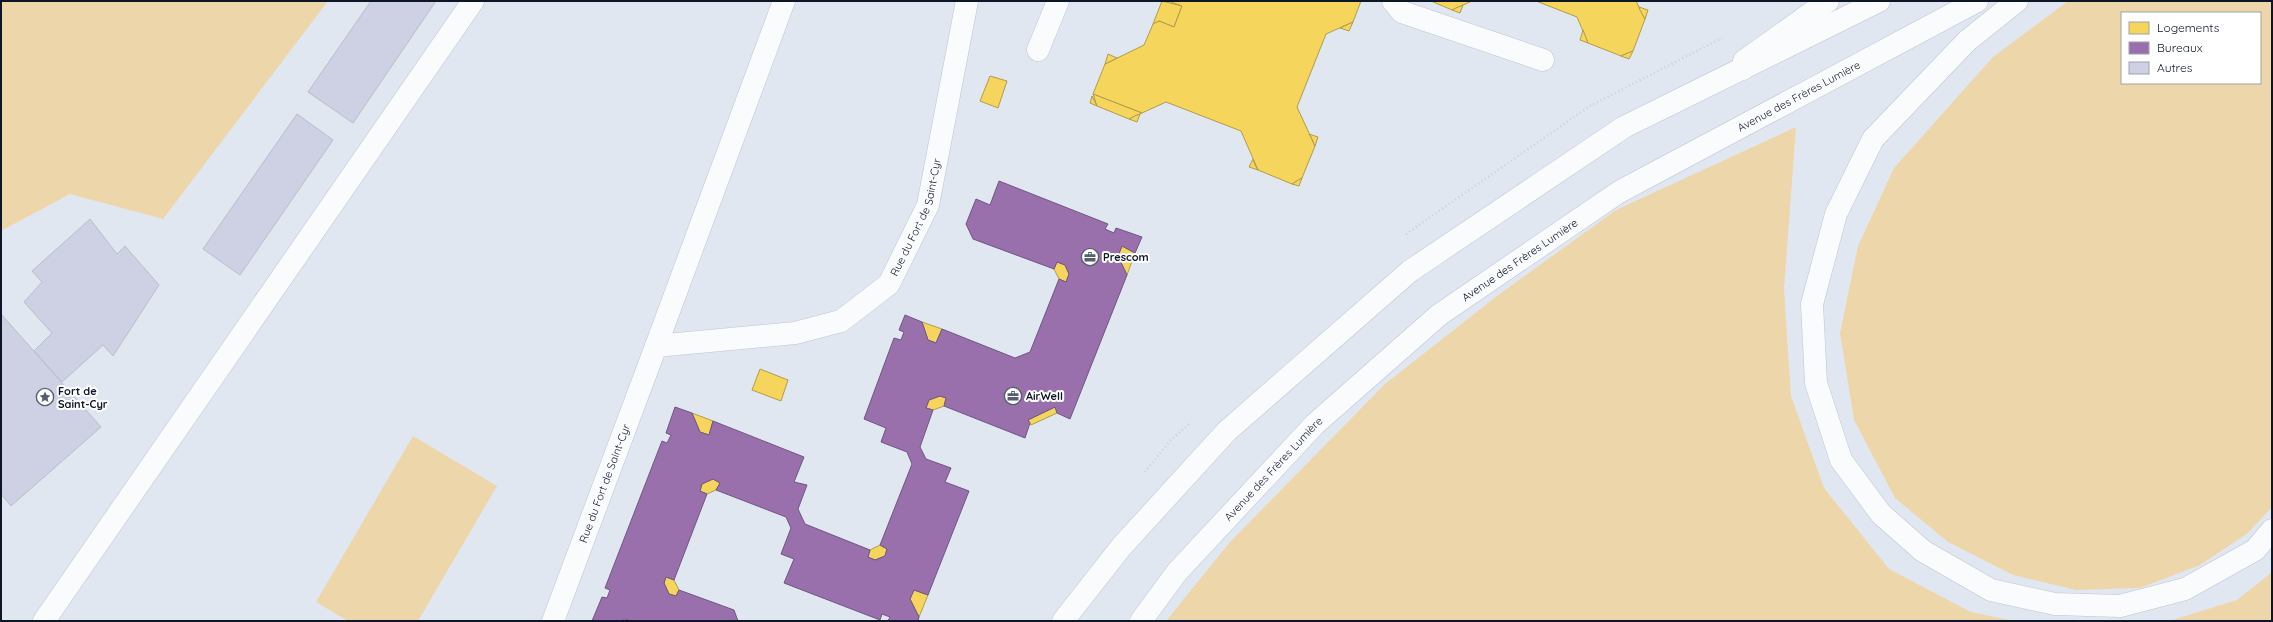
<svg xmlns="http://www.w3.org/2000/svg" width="2273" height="622" font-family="Quicksand,sans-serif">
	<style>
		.green { fill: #eed6ab; fill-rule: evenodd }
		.homes { fill: #f6d55c; stroke: #b09c4c }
		.offices { fill: #9970ab; stroke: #6f5583 }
		.building { fill: #cdd1e3; stroke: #babdca }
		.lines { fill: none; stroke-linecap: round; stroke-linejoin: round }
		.minor-casing { stroke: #bdc4d2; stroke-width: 23 }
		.major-casing { stroke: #bdc4d2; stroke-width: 23 }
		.highway-casing { stroke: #bdc4d2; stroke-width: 23 }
		.path { stroke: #cdced2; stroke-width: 2.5; stroke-dasharray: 1 3; stroke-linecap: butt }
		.minor { stroke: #fafbfd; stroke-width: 22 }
		.major { stroke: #fafbfd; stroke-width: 22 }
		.highway { stroke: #fafbfd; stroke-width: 22 }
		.labels { text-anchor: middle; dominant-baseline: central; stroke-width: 4; stroke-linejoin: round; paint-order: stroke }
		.street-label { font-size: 11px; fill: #0d1626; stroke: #fff }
		.poi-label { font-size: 11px; font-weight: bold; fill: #0d1626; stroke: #fff; text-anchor: start }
	</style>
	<rect width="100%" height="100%" fill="#e1e7f1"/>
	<g class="green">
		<polygon points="1,1 328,1 163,219 70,194 1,231"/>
		<path d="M2068 1H2272V507L2248 533 2200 565 2140 588 2076 590 2013 575 1948 542 1895 498 1854 420 1840 333 1858 246 1894 168 1993 57ZM2122 13H2260V83H2122Z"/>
		<polygon points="1796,127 1784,289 1791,396 1824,488 1889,569 1971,612 2014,621 1166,621 1230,542 1385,384 1497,296 1616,210"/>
		<polygon points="413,436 497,486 418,621 348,621 316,602"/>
		<polygon points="2272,572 2272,621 2169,621 2237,600"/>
	</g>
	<g class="homes">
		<polygon points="1162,1 1182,6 1174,27 1159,21 1153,24"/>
		<polygon points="1168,1 1361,1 1353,22 1326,34 1297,107 1315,146 1302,178 1292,184 1258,170 1241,131 1166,102 1142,113 1093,94 1105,64 1144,45 1153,24 1159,21 1174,27 1182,6"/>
		<polygon points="1431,1 1472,1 1452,10"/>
		<polygon points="1536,1 1636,1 1645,19 1633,51 1621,56 1588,43 1577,17"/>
		<polygon points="1463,5 1460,13 1452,10 1456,8"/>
		<polygon points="1639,7 1648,10 1645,19 1640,10"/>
		<polygon points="1353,22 1349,31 1340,28"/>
		<polygon points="1583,30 1588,43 1580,40"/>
		<polygon points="1633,51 1629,59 1621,56 1623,55"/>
		<polygon points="1108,54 1117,58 1105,64"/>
		<polygon points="990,76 1007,81 998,108 980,101"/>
		<polygon points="1093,94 1142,113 1129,119 1097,106"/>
		<polygon points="1092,96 1097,106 1090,103"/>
		<polygon points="1140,114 1137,122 1129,119 1137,115"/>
		<polygon points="1309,134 1318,137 1315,146 1311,137"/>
		<polygon points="1253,159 1255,165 1258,170 1249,167"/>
		<polygon points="1302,178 1299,186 1292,184 1300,179"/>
		<polygon points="1122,246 1135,253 1127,275 1118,256"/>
		<polygon points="1057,262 1065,265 1069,274 1066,282 1059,279 1054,269"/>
		<polygon points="922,322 942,329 936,343 928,340"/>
		<polygon points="760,369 788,380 781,401 752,390"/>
		<polygon points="940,396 946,398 944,406 933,410 926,408 929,400"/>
		<polygon points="1055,407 1057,413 1031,425 1028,420"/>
		<polygon points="692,413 713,421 709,435 700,432"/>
		<polygon points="713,479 720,483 716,490 707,494 700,491 702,484"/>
		<polygon points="880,545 887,549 885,556 875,560 868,557 870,550"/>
		<polygon points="666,577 674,580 679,590 676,596 669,594 664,583"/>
		<polygon points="914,590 928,595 919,617 910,599"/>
	</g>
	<polygon class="offices" points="999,181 1108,224 1105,229 1114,233 1116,228 1142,237 1135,253 1122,246 1118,256 1127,275 1070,419 1057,413 1055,407 1028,420 1030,423 1025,438 944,406 946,398 940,396 929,400 926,408 933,410 920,447 926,459 951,468 945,482 969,491 928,595 914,590 910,599 919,617 918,621 888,621 890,617 882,614 880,620 784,583 794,559 781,554 791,528 786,517 716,490 720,483 713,479 702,484 700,491 707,494 674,580 666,577 664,583 669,594 676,596 679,590 734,610 738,621 631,621 625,619 621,621 592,621 602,597 607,598 610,590 605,588 662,441 667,443 671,435 666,433 675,407 692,413 700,432 709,435 713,421 804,457 794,482 807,485 798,509 805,524 870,550 868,557 875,560 885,556 887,549 880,545 912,464 907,452 881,442 886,428 864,419 894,338 901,340 904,332 899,330 905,315 922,322 928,340 936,343 942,329 1015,358 1030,352 1059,279 1066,282 1069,274 1065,265 1057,262 1054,269 973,239 966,224 976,199 990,205"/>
	<g class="building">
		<polygon points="371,1 436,1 353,123 308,92"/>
		<polygon points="297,114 333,140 240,275 203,249"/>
		<polygon points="90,219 117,254 125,246 159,285 113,356 103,345 62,382 34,351 52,333 24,302 42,282 32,271"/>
		<polygon points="1,314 101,427 11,506 1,494"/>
	</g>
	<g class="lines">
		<defs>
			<g id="minor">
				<polyline points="1393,1 1402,12 1543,60"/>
				<polyline points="1038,50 1058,1"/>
				<polyline points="656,346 784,1"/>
				<polyline points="44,621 473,1"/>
				<path id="s1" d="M553 621 656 346 795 333 841 321 889 284 928 205 967 1"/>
			</g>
			<g id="major">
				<polyline points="1063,621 1122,546 1227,431 1410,271 1624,127 1879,1"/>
				<path id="s2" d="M1141 621 1177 572 1315 424 1439 315 1619 192 1977 1"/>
			</g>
			<g id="highway">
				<polyline points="2017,1 1967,41 1873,139 1836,214 1812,304 1816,383 1841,460 1881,514 1923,551 1991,590 2055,604 2120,606 2185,589 2255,550 2272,530"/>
				<polyline points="1743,69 1744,61 1828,1"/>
			</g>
		</defs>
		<use href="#minor" class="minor-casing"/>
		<use href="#major" class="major-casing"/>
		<use href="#highway" class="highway-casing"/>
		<g class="path">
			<polyline points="1406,234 1590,106 1722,38"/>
			<polyline points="1145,472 1169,442 1190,423"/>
		</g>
		<use href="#minor" class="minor"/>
		<use href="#major" class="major"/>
		<use href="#highway" class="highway"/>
	</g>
	<defs>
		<symbol id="office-ring" viewBox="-11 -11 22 22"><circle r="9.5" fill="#fff" stroke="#575f6d" stroke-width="1.5"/><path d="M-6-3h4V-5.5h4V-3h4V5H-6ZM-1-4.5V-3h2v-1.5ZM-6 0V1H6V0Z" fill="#575f6d"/></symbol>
		<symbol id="sight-ring" viewBox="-11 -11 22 22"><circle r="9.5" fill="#fff" stroke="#575f6d" stroke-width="1.5"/><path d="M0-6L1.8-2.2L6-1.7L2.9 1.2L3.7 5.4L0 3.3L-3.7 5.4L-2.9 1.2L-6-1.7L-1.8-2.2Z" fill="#575f6d"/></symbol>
	</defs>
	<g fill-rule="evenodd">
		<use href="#office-ring" x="1080" y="247" width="20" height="20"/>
		<use href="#office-ring" x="1003" y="386" width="20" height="20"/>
		<use href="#sight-ring" x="35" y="387" width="20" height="20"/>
	</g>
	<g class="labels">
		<g class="street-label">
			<text stroke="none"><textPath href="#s2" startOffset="850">Avenue des Frères Lumière</textPath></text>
			<text stroke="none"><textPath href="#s1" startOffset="614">Rue du Fort de Saint-Cyr</textPath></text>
			<text stroke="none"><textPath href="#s2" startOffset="526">Avenue des Frères Lumière</textPath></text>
			<text stroke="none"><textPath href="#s2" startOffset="202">Avenue des Frères Lumière</textPath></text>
			<text stroke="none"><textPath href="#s1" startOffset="147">Rue du Fort de Saint-Cyr</textPath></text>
		</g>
		<g class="poi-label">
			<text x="1103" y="257">Prescom</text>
			<text x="58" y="391">Fort de<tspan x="58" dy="13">Saint-Cyr</tspan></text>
			<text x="1026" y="396">AirWell</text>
		</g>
	</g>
	<rect width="2273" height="622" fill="none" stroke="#0d1626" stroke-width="4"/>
	<rect x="2121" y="12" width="140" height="72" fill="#ffffff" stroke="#9ea2a8"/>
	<rect x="2129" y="22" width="20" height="12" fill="#f6d55c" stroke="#9ea2a8"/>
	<text x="2157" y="32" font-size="12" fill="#0d1626">Logements</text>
	<rect x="2129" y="42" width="20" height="12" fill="#9970ab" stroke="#9ea2a8"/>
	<text x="2157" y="52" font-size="12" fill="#0d1626">Bureaux</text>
	<rect x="2129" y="62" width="20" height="12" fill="#cdd1e3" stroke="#9ea2a8"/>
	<text x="2157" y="72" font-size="12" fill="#0d1626">Autres</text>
</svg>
